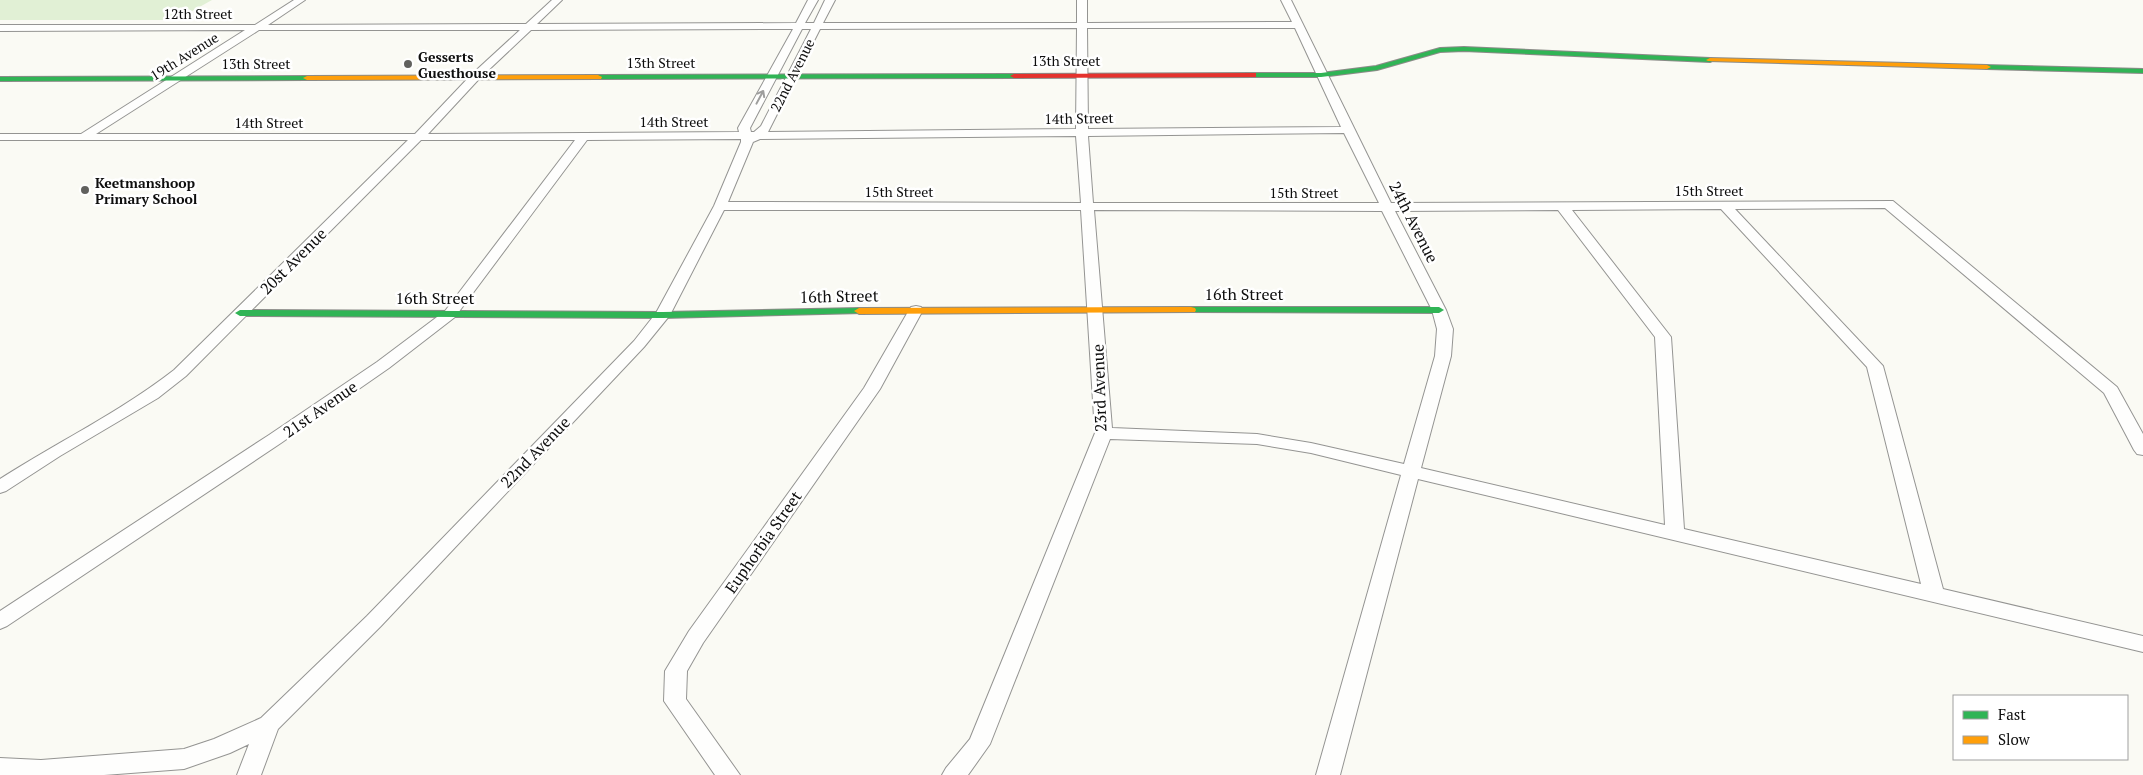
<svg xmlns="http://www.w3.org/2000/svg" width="2143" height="775" font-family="'PT Serif',serif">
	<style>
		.green { fill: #e1f0d5 }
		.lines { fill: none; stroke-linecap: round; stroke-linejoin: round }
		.street-casing { stroke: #949492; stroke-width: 2 }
		.fast-casing { stroke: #8b8b88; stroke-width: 2 }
		.slow-casing { stroke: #8b8b88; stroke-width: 2 }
		.jam-casing { stroke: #8b8b88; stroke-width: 2 }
		.street { fill: #fefefd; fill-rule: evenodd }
		.fast { fill: #30b455; fill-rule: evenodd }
		.slow { fill: #ff9f0a; fill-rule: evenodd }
		.jam { fill: #e5322d; fill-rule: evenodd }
		.oneway { stroke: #9e9e9d }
		.poi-dot { fill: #61615e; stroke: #fff; stroke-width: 2 }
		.labels { text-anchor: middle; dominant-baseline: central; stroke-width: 5; stroke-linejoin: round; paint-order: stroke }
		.far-street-label { font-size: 14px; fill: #0e0e0e; stroke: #fff }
		.far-poi-label { font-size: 14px; font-weight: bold; fill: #0e0e0e; stroke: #fff; text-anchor: start }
		.street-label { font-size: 16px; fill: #0e0e0e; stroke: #fff }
	</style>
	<rect width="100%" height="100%" fill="#fafaf4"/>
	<polygon class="green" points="0,0 212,0 176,20 0,20"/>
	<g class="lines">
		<defs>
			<g id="street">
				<path d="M294 0H305L268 25 526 24 552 0H562L537 24 796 23 808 0H818L805 23H814L825 0H835L823 23H1077V0H1087V23L1292 22 1281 0H1291L1391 203 1893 201 2117 387 2143 434V455L2137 454 2134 450 2104 393 1885 208 1735 209 1883 366 1943 589 2143 636V652L1418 479 1340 775H1316L1401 475 1311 453 1257 444 1110 439 990 744 968 775H942L946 768 970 739 1095 433 1081 210H724L670 315 644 347 381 626 278 729 261 775H237L249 744 230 753 184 769 104 775H0V758L41 760 184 749 214 739 261 718 367 616 634 341 656 313 714 206 741 142V139L587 140 455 317 389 368 281 443 7 626 0 629V611L269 435 377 362 445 311 575 140H421L186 376 158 398 60 456 6 491 0 493V479C58 442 120 412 174 370L408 140H0V134H81L245 30 0 31V25H255ZM1077 28 1076 129 768 132 820 29ZM1087 28H1295L1341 127 1088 129ZM793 29 738 128 739 132 428 134 479 79 531 30ZM802 29H811L761 126 754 132H751L750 128ZM259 30H520L471 75 415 134H96ZM1344 133 1379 203H1093L1088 136ZM1076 136 1081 203 728 202 753 142 760 139ZM1721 209 1867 367 1921 584 1684 529 1671 337 1572 210ZM1094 210 1382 211 1432 310 1437 329 1435 356 1404 464 1311 443 1257 434 1112 428ZM1558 210 1655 337 1665 525 1421 468 1451 356 1453 329 1446 310 1395 211Z"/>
				<polygon points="916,306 921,307 923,310 880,389 703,643 687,671 686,699 740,775 715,775 664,701 665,671 689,631 864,388 909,310 911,307"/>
			</g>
			<g id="fast">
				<polygon points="1464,47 1710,58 1714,60 1710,62 1464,51 1440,52 1377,70 1321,77 1253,77 1249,75 1253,73 1321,73 1376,66 1440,48"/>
				<polygon points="1984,65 2143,69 2143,73 1987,69 1983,67"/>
				<polygon points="1014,74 1018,76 1017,78 598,79 594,77 598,75"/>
				<polygon points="310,76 310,80 307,80 0,81 0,77"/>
				<polygon points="1191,307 1439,307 1444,310 1439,313 1187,312 1186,310 1187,308"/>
				<polygon points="859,308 864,311 863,313 663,318 240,316 235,313 240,310 663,312"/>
			</g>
			<g id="slow">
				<polygon points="1710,58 1987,65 1991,67 1987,69 1708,61 1706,60"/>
				<polygon points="598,75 602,77 601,79 307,80 303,78 307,76"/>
				<polygon points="1191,307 1195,308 1196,310 1195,312 859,314 854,311 859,308"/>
			</g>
			<polygon id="jam" points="1253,73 1256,73 1256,77 1014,78 1010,76 1014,74"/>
		</defs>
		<use href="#street" class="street-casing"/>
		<use href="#fast" class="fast-casing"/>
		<use href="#slow" class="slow-casing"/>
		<use href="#jam" class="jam-casing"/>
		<use href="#street" class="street"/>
		<use href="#fast" class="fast"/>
		<use href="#slow" class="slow"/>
		<use href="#jam" class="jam"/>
	</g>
	<defs><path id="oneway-shaft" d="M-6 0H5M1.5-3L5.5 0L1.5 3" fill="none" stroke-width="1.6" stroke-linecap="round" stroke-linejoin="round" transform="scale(1.25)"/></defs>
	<use class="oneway" href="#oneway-shaft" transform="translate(760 97) rotate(-62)"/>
	<g class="poi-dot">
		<circle cx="408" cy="64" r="5"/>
		<circle cx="85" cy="190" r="5"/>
	</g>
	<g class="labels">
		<g class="far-street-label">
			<text x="198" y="13">12th Street</text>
			<text transform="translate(184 56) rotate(-32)">19th Avenue</text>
			<text x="1066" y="60">13th Street</text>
			<text x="661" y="62">13th Street</text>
			<text x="256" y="63">13th Street</text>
			<text transform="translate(792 75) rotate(-63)">22nd Avenue</text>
			<text transform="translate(1079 118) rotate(-1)">14th Street</text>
			<text x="674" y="121">14th Street</text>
			<text x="269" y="122">14th Street</text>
			<text x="1709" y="190">15th Street</text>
			<text x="899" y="191">15th Street</text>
			<text x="1304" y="192">15th Street</text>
		</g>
		<g class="far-poi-label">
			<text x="418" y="56">Gesserts<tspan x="418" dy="16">Guesthouse</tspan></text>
			<text x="95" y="182">Keetmanshoop<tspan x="95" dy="16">Primary School</tspan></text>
		</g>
		<g class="street-label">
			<text transform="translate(1414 222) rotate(63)">24th Avenue</text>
			<text transform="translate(293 261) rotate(-45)">20st Avenue</text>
			<text x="1244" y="294">16th Street</text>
			<text transform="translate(839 296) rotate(-1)">16th Street</text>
			<text x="435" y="298">16th Street</text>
			<text transform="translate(1099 388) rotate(-92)">23rd Avenue</text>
			<text transform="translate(320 409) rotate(-35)">21st Avenue</text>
			<text transform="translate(535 452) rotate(-46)">22nd Avenue</text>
			<text transform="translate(763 542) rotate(-55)">Euphorbia Street</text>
		</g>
	</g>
	<rect x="1953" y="695" width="175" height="65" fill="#ffffff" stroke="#9f9f9f"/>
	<rect x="1963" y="711" width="25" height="8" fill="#30b455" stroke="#9f9f9f"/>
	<text x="1998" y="720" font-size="15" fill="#0e0e0e">Fast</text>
	<rect x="1963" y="736" width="25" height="8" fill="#ff9f0a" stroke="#9f9f9f"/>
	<text x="1998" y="745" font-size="15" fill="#0e0e0e">Slow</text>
</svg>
